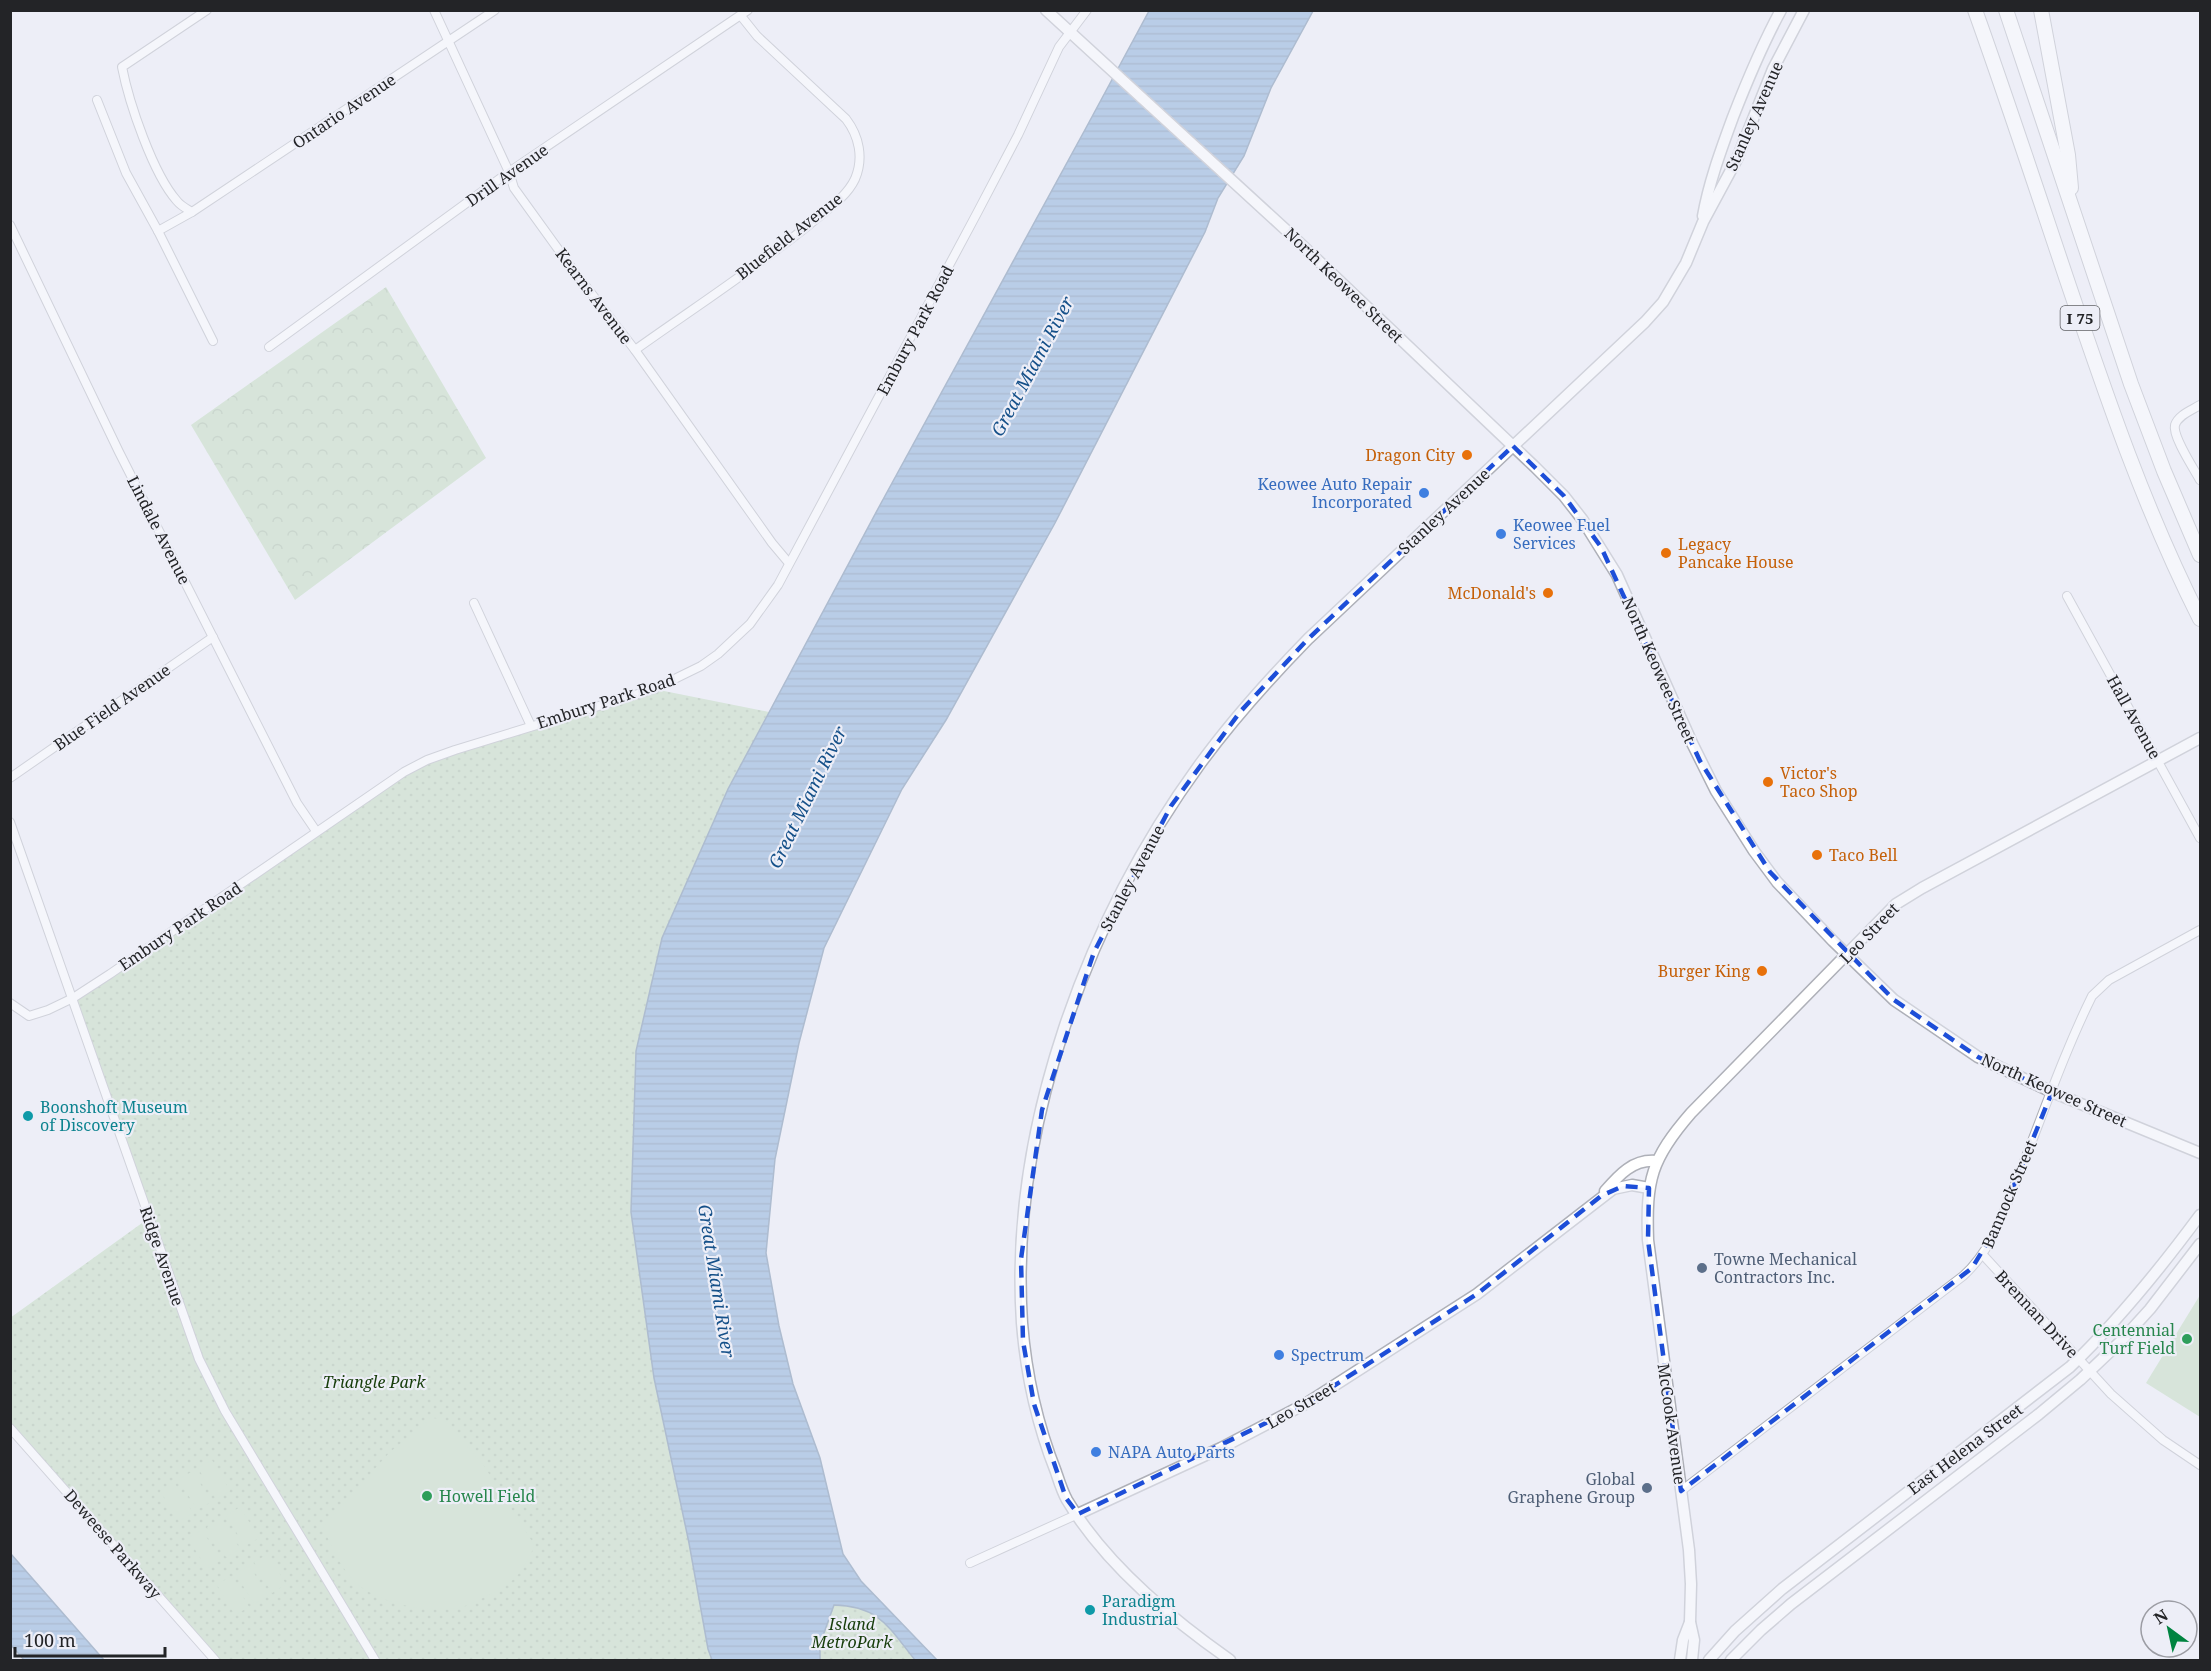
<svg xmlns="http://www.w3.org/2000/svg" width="2211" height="1671" font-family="'Noto Serif',serif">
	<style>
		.forest { fill: url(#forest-crowns) }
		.park { fill: url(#park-dots) }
		.garden { fill: #bcd8b6 }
		.water { fill: url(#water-rules); stroke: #617e9f; stroke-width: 1.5 }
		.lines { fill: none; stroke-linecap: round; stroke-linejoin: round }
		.street-casing { stroke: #aeb0b8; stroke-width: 10 }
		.secondary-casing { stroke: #aeb0b8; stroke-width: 13 }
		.highway-casing { stroke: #aeb0b8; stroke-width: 16 }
		.street { stroke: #fff; stroke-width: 8 }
		.secondary { stroke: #fff; stroke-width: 10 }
		.highway { stroke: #fff; stroke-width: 14 }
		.marked { fill: none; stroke: #1d4ed8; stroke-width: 4.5; stroke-dasharray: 12 8; stroke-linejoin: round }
		.food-dot { fill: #e8710a; stroke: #edeef7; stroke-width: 2 }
		.shop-dot { fill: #3f7fe0; stroke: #edeef7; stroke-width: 2 }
		.culture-dot { fill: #0f9aa8; stroke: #edeef7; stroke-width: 2 }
		.service-dot { fill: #5c6f8a; stroke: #edeef7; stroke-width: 2 }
		.leisure-dot { fill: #2e9e5b; stroke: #edeef7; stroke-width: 2 }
		.labels { text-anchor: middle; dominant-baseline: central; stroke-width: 4.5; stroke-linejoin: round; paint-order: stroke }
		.shield { fill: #edeef7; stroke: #606165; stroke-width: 1.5 }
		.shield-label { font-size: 15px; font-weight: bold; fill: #232427 }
		.street-label { font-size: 16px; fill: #232427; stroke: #edeef7 }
		.food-label { font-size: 16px; fill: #c56008; stroke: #edeef7; text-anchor: end }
		.shop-label { font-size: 16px; fill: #366cbe; stroke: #edeef7; text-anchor: start }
		.culture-label { font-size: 16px; fill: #0d838f; stroke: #edeef7; text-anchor: start }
		.service-label { font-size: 16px; fill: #4e5e75; stroke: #edeef7; text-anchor: start }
		.leisure-label { font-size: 16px; fill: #27864d; stroke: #edeef7; text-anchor: end }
		.park-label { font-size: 16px; font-style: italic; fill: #173d0b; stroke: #edeef7 }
		.water-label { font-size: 18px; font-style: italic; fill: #155089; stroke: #edeef7 }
	</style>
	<defs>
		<pattern id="forest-crowns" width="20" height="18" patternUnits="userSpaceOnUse" patternTransform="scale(1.5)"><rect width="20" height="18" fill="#bcd8b6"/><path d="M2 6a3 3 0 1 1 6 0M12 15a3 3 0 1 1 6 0" fill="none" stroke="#a1b99c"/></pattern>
		<pattern id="park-dots" width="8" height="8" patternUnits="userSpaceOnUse" patternTransform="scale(1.5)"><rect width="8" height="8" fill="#bcd8b6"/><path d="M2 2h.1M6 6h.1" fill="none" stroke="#a1b99c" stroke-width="1.8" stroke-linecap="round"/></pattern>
		<pattern id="water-rules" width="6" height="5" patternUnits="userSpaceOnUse" patternTransform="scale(1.5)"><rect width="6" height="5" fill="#7ba4d2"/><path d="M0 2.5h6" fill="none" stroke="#6485aa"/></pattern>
	</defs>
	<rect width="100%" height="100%" fill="#edeef7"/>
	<polygon class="forest" points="386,287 486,458 295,600 191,425"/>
	<g class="park">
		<polygon points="654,689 769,712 728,789 636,1051 631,1212 654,1378 689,1543 708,1649 712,1660 215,1660 11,1428 10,1318 149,1218 73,998 427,760"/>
		<path d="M834 1605C880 1606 889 1627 915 1660H820V1644Z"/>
	</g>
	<g class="garden">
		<polygon points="2200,1295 2200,1417 2146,1383"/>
		<path d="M431 1418 444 1419 484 1466 535 1546C529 1556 523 1570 515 1578 504 1588 474 1604 459 1608 428 1614 374 1603 352 1579 339 1564 331 1545 323 1527L389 1453Z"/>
		<polygon points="212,1460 230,1491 216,1499 198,1468"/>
		<polygon points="193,1471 211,1502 197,1510 179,1479"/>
		<polygon points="174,1482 193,1513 179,1521 160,1491"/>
		<polygon points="240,1507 259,1538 245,1546 226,1516"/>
		<polygon points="221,1518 240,1549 226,1557 207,1527"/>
		<polygon points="202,1530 221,1560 207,1569 188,1538"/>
		<polygon points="268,1554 286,1584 272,1593 254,1562"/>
		<polygon points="249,1565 268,1596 254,1604 236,1574"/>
		<polygon points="231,1576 249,1607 235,1615 217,1585"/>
	</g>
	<g class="water">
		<path d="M1149 11H1313L1271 88 1244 156 1218 198 1205 232 1055 523 946 720 902 789 824 948 799 1043 775 1159 766 1253 779 1326 793 1384 820 1458 843 1554 861 1581 937 1660H915C889 1628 880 1606 834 1605L820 1644V1660H712L708 1649 689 1543 654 1378 631 1212 636 1051 662 938 728 789 880 505 1087 126Z"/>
		<polygon points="11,1554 104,1660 24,1660 11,1645"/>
	</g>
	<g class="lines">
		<defs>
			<g id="street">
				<polyline points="434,10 509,172 514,188 571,267 635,350 772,543 788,562"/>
				<polyline points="97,100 126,173 158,231 192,212 495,10"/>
				<path d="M192 212C187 209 181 206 177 201 153 174 129 103 122 67L207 10"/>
				<polyline points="10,225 119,452 297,803 316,831"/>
				<polyline points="158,231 213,341"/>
				<polyline points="269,347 509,172 748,10"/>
				<path d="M635 350C694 308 754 269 810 224 825 211 846 198 855 179 864 158 859 136 846 119L757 36 741 16"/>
				<path d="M2200 405C2192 410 2178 415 2175 425 2172 436 2194 469 2200 480"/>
				<polyline points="2067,596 2200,838"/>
				<polyline points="474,603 531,726"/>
				<polyline points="10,778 213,637"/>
				<polyline points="10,822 199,1359 225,1411 375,1660"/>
				<polyline points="10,1003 29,1016 48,1010 73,998 110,974 404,772 427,760 455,750 654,689 701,666 718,654 750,624 778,585 976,215 1018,135 1059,47 1087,10"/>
				<polyline points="1983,1255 2111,1394 2163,1440 2200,1465"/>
				<polyline points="10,1428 215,1660"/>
				<path d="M1681 1491 1963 1276C1994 1248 2004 1209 2020 1172 2043 1114 2064 1053 2092 996L2109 980 2200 930"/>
				<polyline points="970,1563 1078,1514"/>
			</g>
			<g id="secondary">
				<polyline points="1046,10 1286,230 1535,467 1564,496 1582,519 1617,575 1692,743 1716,791 1754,851 1777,882 1833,941 1894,1000 1978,1057 2052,1092 2200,1153"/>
				<path d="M1703 216C1709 182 1721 150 1733 117 1747 81 1762 45 1781 10"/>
				<path d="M1605 1191C1619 1175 1633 1159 1656 1161"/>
				<polyline points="1078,1514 1221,1448 1307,1403 1477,1294 1613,1189 1632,1185 1649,1188"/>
				<path d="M1230 1660C1170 1618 1105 1564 1067 1500 1062 1491 1059 1481 1056 1472 1037 1424 1026 1374 1022 1323 1009 1130 1087 919 1200 764 1233 719 1269 679 1308 639L1645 322 1663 302 1686 263 1703 222 1737 159 1773 69 1804 10"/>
				<polyline points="1680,1660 1683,1640 1690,1622"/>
				<path d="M1692 1660 1694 1640 1690 1622 1691 1584 1689 1550 1648 1240C1646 1180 1651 1159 1691 1113L1896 904 1922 888 2200 738"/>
				<path d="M1709 1660 1735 1631 1782 1589 2070 1367C2119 1320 2160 1269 2200 1215"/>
				<polyline points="1731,1660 1761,1630 1791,1604 2039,1414 2080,1380 2120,1342 2150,1309 2200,1244"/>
			</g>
			<g id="highway">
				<path d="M1975 10C2008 102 2038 194 2069 286 2108 401 2145 510 2200 619"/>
				<polyline points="2006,10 2131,384 2164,471 2200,555"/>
				<polyline points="2041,10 2068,155 2071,188"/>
			</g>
		</defs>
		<use href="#street" class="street-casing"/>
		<use href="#secondary" class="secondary-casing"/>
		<use href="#highway" class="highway-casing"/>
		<use href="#street" class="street"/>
		<use href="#secondary" class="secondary"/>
		<use href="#highway" class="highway"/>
	</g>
	<path d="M0 0H2211V1671H0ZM1513 446 1564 496 1601 547 1700 761 1770 872 1894 1000 1978 1057 2052 1092 1997 1227 1972 1268 1681 1491 1648 1240 1649 1188 1623 1186 1601 1196 1477 1294 1307 1403 1078 1514 1066 1498 1034 1404 1023 1341 1021 1259 1042 1110 1094 952 1171 806 1240 712 1308 639Z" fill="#edeef7" fill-opacity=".55" fill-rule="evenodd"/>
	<path class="marked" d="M1513 446 1564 496 1601 547 1700 761 1770 872 1894 1000 1978 1057 2052 1092 1997 1227 1972 1268 1681 1491 1648 1240 1649 1188 1623 1186 1601 1196 1477 1294 1307 1403 1078 1514 1066 1498 1034 1404 1023 1341 1021 1259 1042 1110 1094 952 1171 806 1240 712 1308 639Z"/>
	<g class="food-dot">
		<circle cx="1467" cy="455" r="6"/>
		<circle cx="1666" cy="553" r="6"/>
		<circle cx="1548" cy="593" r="6"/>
		<circle cx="1768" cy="782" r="6"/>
		<circle cx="1817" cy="855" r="6"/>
		<circle cx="1762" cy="971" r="6"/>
	</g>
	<g class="shop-dot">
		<circle cx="1424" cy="493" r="6"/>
		<circle cx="1501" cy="534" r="6"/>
		<circle cx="1279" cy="1355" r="6"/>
		<circle cx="1096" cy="1452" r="6"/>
	</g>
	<g class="culture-dot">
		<circle cx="28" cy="1116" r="6"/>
		<circle cx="1090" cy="1610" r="6"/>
	</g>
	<g class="service-dot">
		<circle cx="1702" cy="1268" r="6"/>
		<circle cx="1647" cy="1488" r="6"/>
	</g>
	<g class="leisure-dot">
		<circle cx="2187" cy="1339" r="6"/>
		<circle cx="427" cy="1496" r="6"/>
	</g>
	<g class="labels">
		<rect class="shield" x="2060.5" y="306" width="39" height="24" rx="4.5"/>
		<g class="shield-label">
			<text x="2080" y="318">I 75</text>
		</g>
		<g class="street-label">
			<text transform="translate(344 111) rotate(-34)">Ontario Avenue</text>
			<text transform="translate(1754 116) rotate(-66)">Stanley Avenue</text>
			<text transform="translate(507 175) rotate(-35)">Drill Avenue</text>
			<text transform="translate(789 236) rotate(-38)">Bluefield Avenue</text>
			<text transform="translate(1344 285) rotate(44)">North Keowee Street</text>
			<text transform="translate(594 296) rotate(53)">Kearns Avenue</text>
			<text transform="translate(915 330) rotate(-62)">Embury Park Road</text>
			<text transform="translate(1444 511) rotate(-43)">Stanley Avenue</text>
			<text transform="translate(159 530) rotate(63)">Lindale Avenue</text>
			<text transform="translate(1659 670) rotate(66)">North Keowee Street</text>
			<text transform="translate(606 701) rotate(-18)">Embury Park Road</text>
			<text transform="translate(112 707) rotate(-35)">Blue Field Avenue</text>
			<text transform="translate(2134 717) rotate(61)">Hall Avenue</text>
			<text transform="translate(1132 878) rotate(-62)">Stanley Avenue</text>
			<text transform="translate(180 926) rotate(-34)">Embury Park Road</text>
			<text transform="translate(1869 933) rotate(-46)">Leo Street</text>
			<text transform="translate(2054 1090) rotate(24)">North Keowee Street</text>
			<text transform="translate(2009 1194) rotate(-67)">Bannock Street</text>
			<text transform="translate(162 1256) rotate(71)">Ridge Avenue</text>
			<text transform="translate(2037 1314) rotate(47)">Brennan Drive</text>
			<text transform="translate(1301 1405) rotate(-30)">Leo Street</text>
			<text transform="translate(1672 1424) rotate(82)">McCook Avenue</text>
			<text transform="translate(1965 1449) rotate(-37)">East Helena Street</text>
			<text transform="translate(113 1544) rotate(49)">Deweese Parkway</text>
		</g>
		<g class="food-label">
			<text x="1455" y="455">Dragon City</text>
			<text x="1678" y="544" text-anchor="start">Legacy<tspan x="1678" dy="18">Pancake House</tspan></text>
			<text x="1536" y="593">McDonald's</text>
			<text x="1780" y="773" text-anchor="start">Victor's<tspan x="1780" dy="18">Taco Shop</tspan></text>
			<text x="1829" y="855" text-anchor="start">Taco Bell</text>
			<text x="1750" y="971">Burger King</text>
		</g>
		<g class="shop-label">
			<text x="1412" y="484" text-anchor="end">Keowee Auto Repair<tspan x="1412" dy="18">Incorporated</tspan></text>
			<text x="1513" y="525">Keowee Fuel<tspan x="1513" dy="18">Services</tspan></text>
			<text x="1291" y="1355">Spectrum</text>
			<text x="1108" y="1452">NAPA Auto Parts</text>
		</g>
		<g class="culture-label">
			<text x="40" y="1107">Boonshoft Museum<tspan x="40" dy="18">of Discovery</tspan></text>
			<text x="1102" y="1601">Paradigm<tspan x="1102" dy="18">Industrial</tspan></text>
		</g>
		<g class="service-label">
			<text x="1714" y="1259">Towne Mechanical<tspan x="1714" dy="18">Contractors Inc.</tspan></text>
			<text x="1635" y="1479" text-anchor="end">Global<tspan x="1635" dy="18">Graphene Group</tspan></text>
		</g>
		<g class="leisure-label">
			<text x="2175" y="1330">Centennial<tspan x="2175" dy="18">Turf Field</tspan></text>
			<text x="439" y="1496" text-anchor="start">Howell Field</text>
		</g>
		<g class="park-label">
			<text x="374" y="1382">Triangle Park</text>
			<text x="852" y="1624">Island<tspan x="852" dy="18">MetroPark</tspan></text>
		</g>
		<g class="water-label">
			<text transform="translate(1032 366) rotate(-62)">Great Miami River</text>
			<text transform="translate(807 797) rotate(-64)">Great Miami River</text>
			<text transform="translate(717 1281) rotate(81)">Great Miami River</text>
		</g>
	</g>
	<rect width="2211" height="1671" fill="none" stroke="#232427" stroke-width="24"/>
	<g transform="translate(2169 1629) rotate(327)"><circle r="28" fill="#edeef7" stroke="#9c9da4" stroke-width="1.5"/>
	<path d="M0-4.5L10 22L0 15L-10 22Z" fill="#008440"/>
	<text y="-9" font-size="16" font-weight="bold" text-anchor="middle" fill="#232427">N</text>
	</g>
	<path d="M15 1647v9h150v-9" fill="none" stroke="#232427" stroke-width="3"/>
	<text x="24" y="1647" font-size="18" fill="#232427" stroke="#edeef7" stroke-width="4.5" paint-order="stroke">100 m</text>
</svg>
